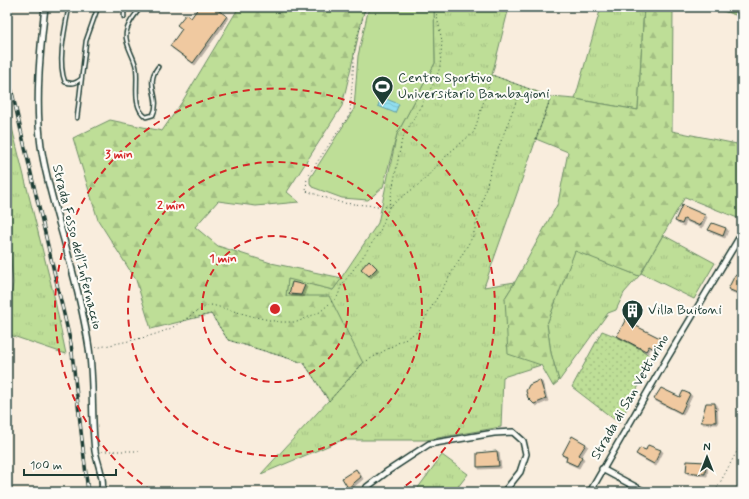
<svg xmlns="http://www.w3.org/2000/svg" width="749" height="499" font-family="Mynerve,sans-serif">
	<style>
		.grass { fill: url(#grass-tufts); stroke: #6e8e66 }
		.forest { fill: url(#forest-firs); stroke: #6e8e66 }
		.park { fill: url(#park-dots); stroke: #6e8e66 }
		.pitch { fill: #bede97; stroke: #6e8e66 }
		.water { fill: url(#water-waves); stroke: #639ea5 }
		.building { fill: #f0c9a0; stroke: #1f3d34; filter: url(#shadow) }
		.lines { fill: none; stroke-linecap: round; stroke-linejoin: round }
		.lane-casing { stroke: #1f3d34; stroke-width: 5.5 }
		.street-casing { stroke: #1f3d34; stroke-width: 8 }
		.path { stroke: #1f3d34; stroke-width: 1; stroke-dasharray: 1 3; stroke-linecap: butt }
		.lane { stroke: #fdfcf7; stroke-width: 2.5 }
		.street { stroke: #fdfcf7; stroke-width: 5 }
		.rail-casing { stroke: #1f3d34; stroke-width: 3.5 }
		.rail { stroke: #fdfcf7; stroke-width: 2; stroke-dasharray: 6; stroke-linecap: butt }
		.ring { fill: none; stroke: #d62828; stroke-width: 2; stroke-dasharray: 7 5 }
		.labels { text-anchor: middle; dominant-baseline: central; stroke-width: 4; stroke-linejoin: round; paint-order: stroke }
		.poi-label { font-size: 14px; fill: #1f3d34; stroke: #fdfcf7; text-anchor: start }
		.street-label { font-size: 14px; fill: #1f3d34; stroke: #fdfcf7 }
		.centre { fill: #d62828; stroke: #fdfcf7; stroke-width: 2 }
		.ring-label { font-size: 12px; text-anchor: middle; font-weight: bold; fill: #d62828; stroke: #fdfcf7; stroke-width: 4; stroke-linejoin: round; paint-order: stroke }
	</style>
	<defs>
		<pattern id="grass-tufts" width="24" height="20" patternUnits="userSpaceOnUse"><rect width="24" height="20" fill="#bede97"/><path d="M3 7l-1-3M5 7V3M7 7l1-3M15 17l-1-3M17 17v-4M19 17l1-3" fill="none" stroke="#a3bf83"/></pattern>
		<pattern id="forest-firs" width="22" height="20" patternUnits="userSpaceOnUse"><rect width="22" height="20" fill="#bede97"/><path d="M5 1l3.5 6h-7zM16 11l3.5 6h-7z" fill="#a3bf83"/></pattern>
		<pattern id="park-dots" width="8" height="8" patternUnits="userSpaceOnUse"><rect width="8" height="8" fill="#bede97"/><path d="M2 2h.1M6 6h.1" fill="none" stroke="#a3bf83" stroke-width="1.8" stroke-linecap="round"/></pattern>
		<pattern id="water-waves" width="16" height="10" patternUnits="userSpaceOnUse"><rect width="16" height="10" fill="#91dff0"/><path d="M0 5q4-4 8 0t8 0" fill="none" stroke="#7dc0ce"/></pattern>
		<filter id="shadow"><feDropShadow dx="2" dy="2" stdDeviation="0" flood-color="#0004"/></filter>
	</defs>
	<rect width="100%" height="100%" fill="#f9eddd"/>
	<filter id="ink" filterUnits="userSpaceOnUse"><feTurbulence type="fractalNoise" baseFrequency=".025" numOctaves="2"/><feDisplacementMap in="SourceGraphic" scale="8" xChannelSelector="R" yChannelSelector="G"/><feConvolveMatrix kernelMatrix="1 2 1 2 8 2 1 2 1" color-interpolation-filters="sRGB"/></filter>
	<g filter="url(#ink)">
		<g class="grass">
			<polygon points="434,7 509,7 492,75 551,97 484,287 515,282 505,298 541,365 503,377 501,427 426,440 342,440 261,474 363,363 286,296 288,278 333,290 378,223 397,134 435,63"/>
			<polygon points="601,7 644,7 638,110 575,99"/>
			<polygon points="710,7 742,7 742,17"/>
			<polygon points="7,108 54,296 66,354 7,334 7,325 13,283 7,219"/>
			<polygon points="663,235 715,263 694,299 641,273"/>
			<polygon points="575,250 639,276 624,293 616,310 608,313 559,381 551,353 547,324"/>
			<polygon points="442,455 468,474 454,492 415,492"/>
		</g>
		<g class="forest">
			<polygon points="239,7 365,7 342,106 287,192 299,202 256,206 218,201 195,227 218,246 271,263 342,278 333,290 288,279 286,296 329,296 363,363 329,401 304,363 228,340 211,314 151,329 136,280 98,220 73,138 110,120 162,131 182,102"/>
			<polygon points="644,7 673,7 672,131 742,145 742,216 740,219 685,197 639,276 575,251 547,324 551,353 559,381 553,386 541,365 508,354 505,298 515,282 558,203 568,152 536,139 551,97 575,99 638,110"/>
		</g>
		<path class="park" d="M602 331C620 338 640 346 653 359L619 423 572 387Z"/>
		<polygon class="pitch" points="369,7 434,7 435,63 397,134 383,187 368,200 342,198 312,187 310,183 310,178 354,109 358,56"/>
		<polygon class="water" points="381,97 399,104 395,113 378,106"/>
		<g class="building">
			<polygon points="199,7 213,7 227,16 193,63 170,46 182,29 177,25 186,14 191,18"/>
			<polygon points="682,205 705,215 700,226 684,219 682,224 675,221"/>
			<polygon points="712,223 726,228 723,236 708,230"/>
			<polygon points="742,240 742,250 737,247"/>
			<polygon points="369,260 377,268 369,276 361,269"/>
			<polygon points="735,275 742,279 742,295 728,289"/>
			<polygon points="292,282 305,285 301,295 289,294"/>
			<polygon points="629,313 633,315 630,323 660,338 656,350 649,346 646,351 617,336"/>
			<polygon points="540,380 546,399 534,404 528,398 526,391 529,385"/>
			<polygon points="661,388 680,397 683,391 690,394 681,413 654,399"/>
			<polygon points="706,403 715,403 716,422 701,422"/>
			<polygon points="572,436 586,444 579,455 582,457 577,466 566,461 567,457 562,455"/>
			<polygon points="648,445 661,450 654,464 636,454 640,448 646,450"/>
			<polygon points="497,451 499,466 477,467 477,453"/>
			<polygon points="687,461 706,462 705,474 686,472"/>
			<polygon points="356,469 361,477 348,488 342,478"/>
		</g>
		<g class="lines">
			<defs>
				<g id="lane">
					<path d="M69 7C65 28 57 62 65 82 72 84 75 84 81 79"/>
					<polyline points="124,7 124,17"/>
					<path d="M141 7C135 15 127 24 126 34 125 45 134 56 136 67 139 83 131 106 146 117L153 115C162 97 144 85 158 67"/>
					<polyline points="77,118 86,41 98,7"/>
				</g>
				<g id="street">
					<path d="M45 7C40 51 35 102 41 146 47 187 61 226 71 266 78 292 85 321 89 348 94 382 91 417 95 451 97 462 106 482 101 492"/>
					<polyline points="602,469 645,492"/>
					<polyline points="364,492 367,487 388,471 429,444 494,433 513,432 523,441 526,454 520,472 504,492"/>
					<polyline points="590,492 666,360 742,233"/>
				</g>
			</defs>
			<use href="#lane" class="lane-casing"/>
			<use href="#street" class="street-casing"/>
			<g class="path">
				<polyline points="366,7 355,45 350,114 307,177 306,191 342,203 389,207 422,182 449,153 474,132 492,75 551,97 536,139"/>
				<polyline points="187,319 211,314 228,340 304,363 329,401 363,363 417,332 473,236 493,162 522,86"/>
				<path d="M96 348C117 343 144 339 164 331 182 325 194 309 212 305L255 317 279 322H297L320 312 338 296 341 286 362 258 380 231 389 207 402 139 435 81 440 67 442 41 435 7"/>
				<polyline points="102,451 139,451"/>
				<polyline points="715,492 742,442"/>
			</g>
			<use href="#lane" class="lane"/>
			<use href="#street" class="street"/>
			<defs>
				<polyline id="rail" points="7,71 71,344 88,492"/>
			</defs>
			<use href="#rail" class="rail-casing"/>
			<use href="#rail" class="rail"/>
		</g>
	</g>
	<g class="ring">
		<circle cx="275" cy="309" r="73"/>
		<circle cx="275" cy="309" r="147"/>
		<path d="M152 491A220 220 0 1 1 398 491"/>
	</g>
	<defs>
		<symbol id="stadium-pin" viewBox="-11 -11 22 30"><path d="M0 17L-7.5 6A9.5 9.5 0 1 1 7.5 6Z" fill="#1f3d34" stroke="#fdfcf7"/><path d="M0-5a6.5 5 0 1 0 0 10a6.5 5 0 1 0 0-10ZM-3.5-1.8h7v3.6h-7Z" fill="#fff"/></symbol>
		<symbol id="building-pin" viewBox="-11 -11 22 30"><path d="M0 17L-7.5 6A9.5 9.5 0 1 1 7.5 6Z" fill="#1f3d34" stroke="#fdfcf7"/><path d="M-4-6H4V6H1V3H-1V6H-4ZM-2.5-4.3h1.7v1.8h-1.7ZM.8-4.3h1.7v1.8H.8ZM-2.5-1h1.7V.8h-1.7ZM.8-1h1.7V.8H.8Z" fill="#fff"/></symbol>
	</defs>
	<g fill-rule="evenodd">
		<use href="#stadium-pin" x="370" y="74" width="25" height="34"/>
		<use href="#building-pin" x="620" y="298" width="25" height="34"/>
	</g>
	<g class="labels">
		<g class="poi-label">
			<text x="398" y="78">Centro Sportivo<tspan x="398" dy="16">Universitario Bambagioni</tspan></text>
			<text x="648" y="310">Villa Buitoni</text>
		</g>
		<g class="street-label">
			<text transform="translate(77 247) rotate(76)">Strada Fosso dell'Infernaccio</text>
			<text transform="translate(630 397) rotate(-60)">Strada di San Vetturino</text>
		</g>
	</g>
	<circle cx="275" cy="309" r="6" class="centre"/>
	<g class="ring-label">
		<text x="119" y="158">3 min</text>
		<text x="171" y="209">2 min</text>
		<text x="223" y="262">1 min</text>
	</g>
	<rect width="749" height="499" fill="none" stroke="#fdfcf7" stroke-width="24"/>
	<rect x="12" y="12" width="725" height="475" fill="none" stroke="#1f3d34" stroke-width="1.5" filter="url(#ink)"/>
	<g transform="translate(707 457)" stroke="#fdfcf7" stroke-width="3" paint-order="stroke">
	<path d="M0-3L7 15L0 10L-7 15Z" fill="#1f3d34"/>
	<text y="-6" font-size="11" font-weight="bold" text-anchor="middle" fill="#1f3d34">N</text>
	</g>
	<path d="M24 469v6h92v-6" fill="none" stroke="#1f3d34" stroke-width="2"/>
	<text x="30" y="469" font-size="12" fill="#1f3d34" stroke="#fdfcf7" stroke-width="3" paint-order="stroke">100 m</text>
</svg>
